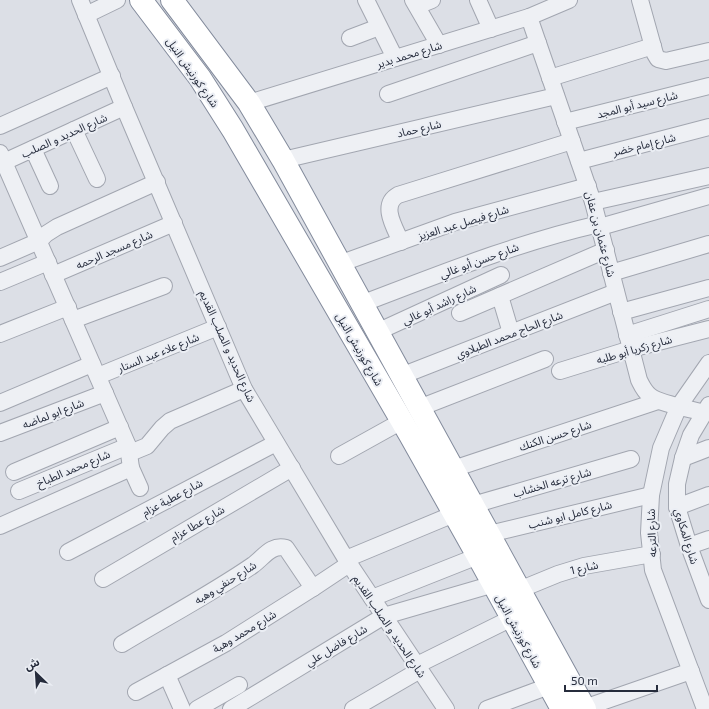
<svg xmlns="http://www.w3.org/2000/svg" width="709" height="709" font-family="'Exo 2','Noto Sans Arabic',sans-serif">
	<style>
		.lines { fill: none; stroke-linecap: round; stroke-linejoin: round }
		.minor-casing { stroke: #a2a6b0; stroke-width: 18 }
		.highway-casing { stroke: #838b9c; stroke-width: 24 }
		.minor { stroke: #eef0f4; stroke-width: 16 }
		.highway { stroke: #fff; stroke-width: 22 }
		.labels { text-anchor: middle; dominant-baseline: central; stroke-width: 4; stroke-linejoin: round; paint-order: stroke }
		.street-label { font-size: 11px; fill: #262c3c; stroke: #ebeef4 }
	</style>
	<rect width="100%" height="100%" fill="#dcdfe6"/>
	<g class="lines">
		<defs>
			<g id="minor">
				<polyline points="80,0 124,107 244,389 346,559 446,709"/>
				<polyline points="366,0 395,58"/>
				<polyline points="413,0 439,45"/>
				<polyline points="478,0 491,29"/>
				<polyline points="640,0 655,54 658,59 666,61 709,51"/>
				<polyline points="417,6 432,0"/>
				<polyline points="86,15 117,0"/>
				<path d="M529 17 593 202 639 380C642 386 644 391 650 396 660 404 691 409 705 413"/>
				<polyline points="350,38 379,27"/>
				<polyline points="550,78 653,46"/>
				<polyline points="388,94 538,43"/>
				<polyline points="249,103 529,17 569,0"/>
				<polyline points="565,122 709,86"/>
				<polyline points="0,126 112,76"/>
				<polyline points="74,130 97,179"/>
				<polyline points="33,149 50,186"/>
				<polyline points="0,153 128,446 131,468 140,488"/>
				<polyline points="283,160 556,96"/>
				<polyline points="579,161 709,127"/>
				<polyline points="4,162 124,107"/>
				<polyline points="593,202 709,176"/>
				<polyline points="600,227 709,196"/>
				<path d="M401 242C395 228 380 205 398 195L572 141"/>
				<polyline points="0,258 39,241 46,234 57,227 157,182"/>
				<polyline points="339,264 455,222 588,186"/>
				<polyline points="611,273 709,244"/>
				<polyline points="53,275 174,223"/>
				<polyline points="0,282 48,262"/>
				<polyline points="500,296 511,333"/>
				<path d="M361 304C440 274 516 243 599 224"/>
				<polyline points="621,312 709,288"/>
				<polyline points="460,313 606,250"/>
				<polyline points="73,320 164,286"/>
				<polyline points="377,332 501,275"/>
				<polyline points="0,334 68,307"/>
				<polyline points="627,335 709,309"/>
				<polyline points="560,371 631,349 709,329"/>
				<polyline points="98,376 218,327"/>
				<polyline points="401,376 616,292"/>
				<polyline points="0,403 92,364"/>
				<polyline points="709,405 691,435 683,458 677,484 677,507 689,546 709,600"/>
				<polyline points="419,408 545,359"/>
				<polyline points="0,433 105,393"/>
				<polyline points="130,453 147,446 162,428 170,421 244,389"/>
				<polyline points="339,456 402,421"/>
				<polyline points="683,458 709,448"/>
				<polyline points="453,469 658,401"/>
				<polyline points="14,472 120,427"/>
				<polyline points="19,491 128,446"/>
				<polyline points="473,505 631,459"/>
				<polyline points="677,507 709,495"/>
				<polyline points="0,526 131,468"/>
				<polyline points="489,534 651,495"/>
				<polyline points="689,546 709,539"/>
				<polyline points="68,552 276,443"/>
				<polyline points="346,559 454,514"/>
				<polyline points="103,579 292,468"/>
				<polyline points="519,590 558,574 584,566 652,554"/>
				<polyline points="372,598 478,556"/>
				<path d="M122 644C165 618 211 594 253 565 264 557 271 544 286 548L313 588"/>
				<polyline points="417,665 512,618"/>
				<polyline points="167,675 182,709"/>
				<polyline points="136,692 226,643 313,588 349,564"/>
				<polyline points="584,708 691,671"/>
				<polyline points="197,709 239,685"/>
				<polyline points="231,709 384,616 494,584"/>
				<polyline points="353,709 420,670"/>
				<polyline points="487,709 549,686"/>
				<polyline points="705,709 653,570 649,533 651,495 661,448 679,406 709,363"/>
			</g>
			<g id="highway">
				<polyline points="141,0 200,78 233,130 410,435 478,556 562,709"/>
				<polyline points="172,0 249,103 283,160 585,709"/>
			</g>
		</defs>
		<use href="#minor" class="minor-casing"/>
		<use href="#highway" class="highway-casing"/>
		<use href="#minor" class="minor"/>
		<use href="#highway" class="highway"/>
	</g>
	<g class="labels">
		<g class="street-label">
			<text transform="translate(409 54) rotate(-17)">شارع محمد بدير</text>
			<text transform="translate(193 72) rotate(55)">شارع كورنيش النيل</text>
			<text transform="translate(637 104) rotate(-14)">شارع سيد أبو المجد</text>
			<text transform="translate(419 128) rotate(-13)">شارع حماد</text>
			<text transform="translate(64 135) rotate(-24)">شارع الحديد و الصلب</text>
			<text transform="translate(644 144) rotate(-14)">شارع إمام خضر</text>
			<text transform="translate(463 222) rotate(-17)">شارع فيصل عبد العزيز</text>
			<text transform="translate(601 234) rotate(75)">شارع عثمان بن عفان</text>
			<text transform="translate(114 249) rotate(-23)">شارع مسجد الرحمه</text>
			<text transform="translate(479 260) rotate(-20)">شارع حسن أبو غالي</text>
			<text transform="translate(439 304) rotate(-25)">شارع راشد أبو غالي</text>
			<text transform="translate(509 334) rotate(-21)">شارع الحاج محمد الطبلاوي</text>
			<text transform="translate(228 346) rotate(66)">شارع الحديد و الصلب القديم</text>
			<text transform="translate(360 349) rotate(60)">شارع كورنيش النيل</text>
			<text transform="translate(634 349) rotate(-16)">شارع زكريا أبو طلبه</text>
			<text transform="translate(158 352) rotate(-22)">شارع علاء عبد الستار</text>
			<text transform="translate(53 413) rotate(-21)">شارع ابو لماضه</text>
			<text transform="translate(555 435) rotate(-18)">شارع حسن الكنك</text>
			<text transform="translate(73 468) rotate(-23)">شارع محمد الطباخ</text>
			<text transform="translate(552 482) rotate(-16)">شارع ترعه الخشاب</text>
			<text transform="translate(172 497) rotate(-28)">شارع عطية عزام</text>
			<text transform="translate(570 514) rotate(-14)">شارع كامل ابو شنب</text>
			<text transform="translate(197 523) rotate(-30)">شارع عطا عزام</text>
			<text transform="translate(651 533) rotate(-92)">شارع الترعه</text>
			<text transform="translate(687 536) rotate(73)">شارع المكاوي</text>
			<text transform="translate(584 567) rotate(-13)">شارع 1</text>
			<text transform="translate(225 582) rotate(-32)">شارع حنفي وهبه</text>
			<text transform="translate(390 626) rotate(56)">شارع الحديد و الصلب القديم</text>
			<text transform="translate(244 631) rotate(-31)">شارع محمد وهبة</text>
			<text transform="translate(519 631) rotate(61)">شارع كورنيش النيل</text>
			<text transform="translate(336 645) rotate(-31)">شارع فاضل علي</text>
		</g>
	</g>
	<g transform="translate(36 673) rotate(335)" stroke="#ebeef4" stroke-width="3" paint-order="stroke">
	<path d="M0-3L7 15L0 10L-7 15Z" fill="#262c3c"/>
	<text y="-6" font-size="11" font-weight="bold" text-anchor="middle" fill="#262c3c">ش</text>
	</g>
	<path d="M565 685v6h92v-6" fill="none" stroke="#262c3c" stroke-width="2"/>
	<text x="571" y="685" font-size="12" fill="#262c3c" stroke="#ebeef4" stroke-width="3" paint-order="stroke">50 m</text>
</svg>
